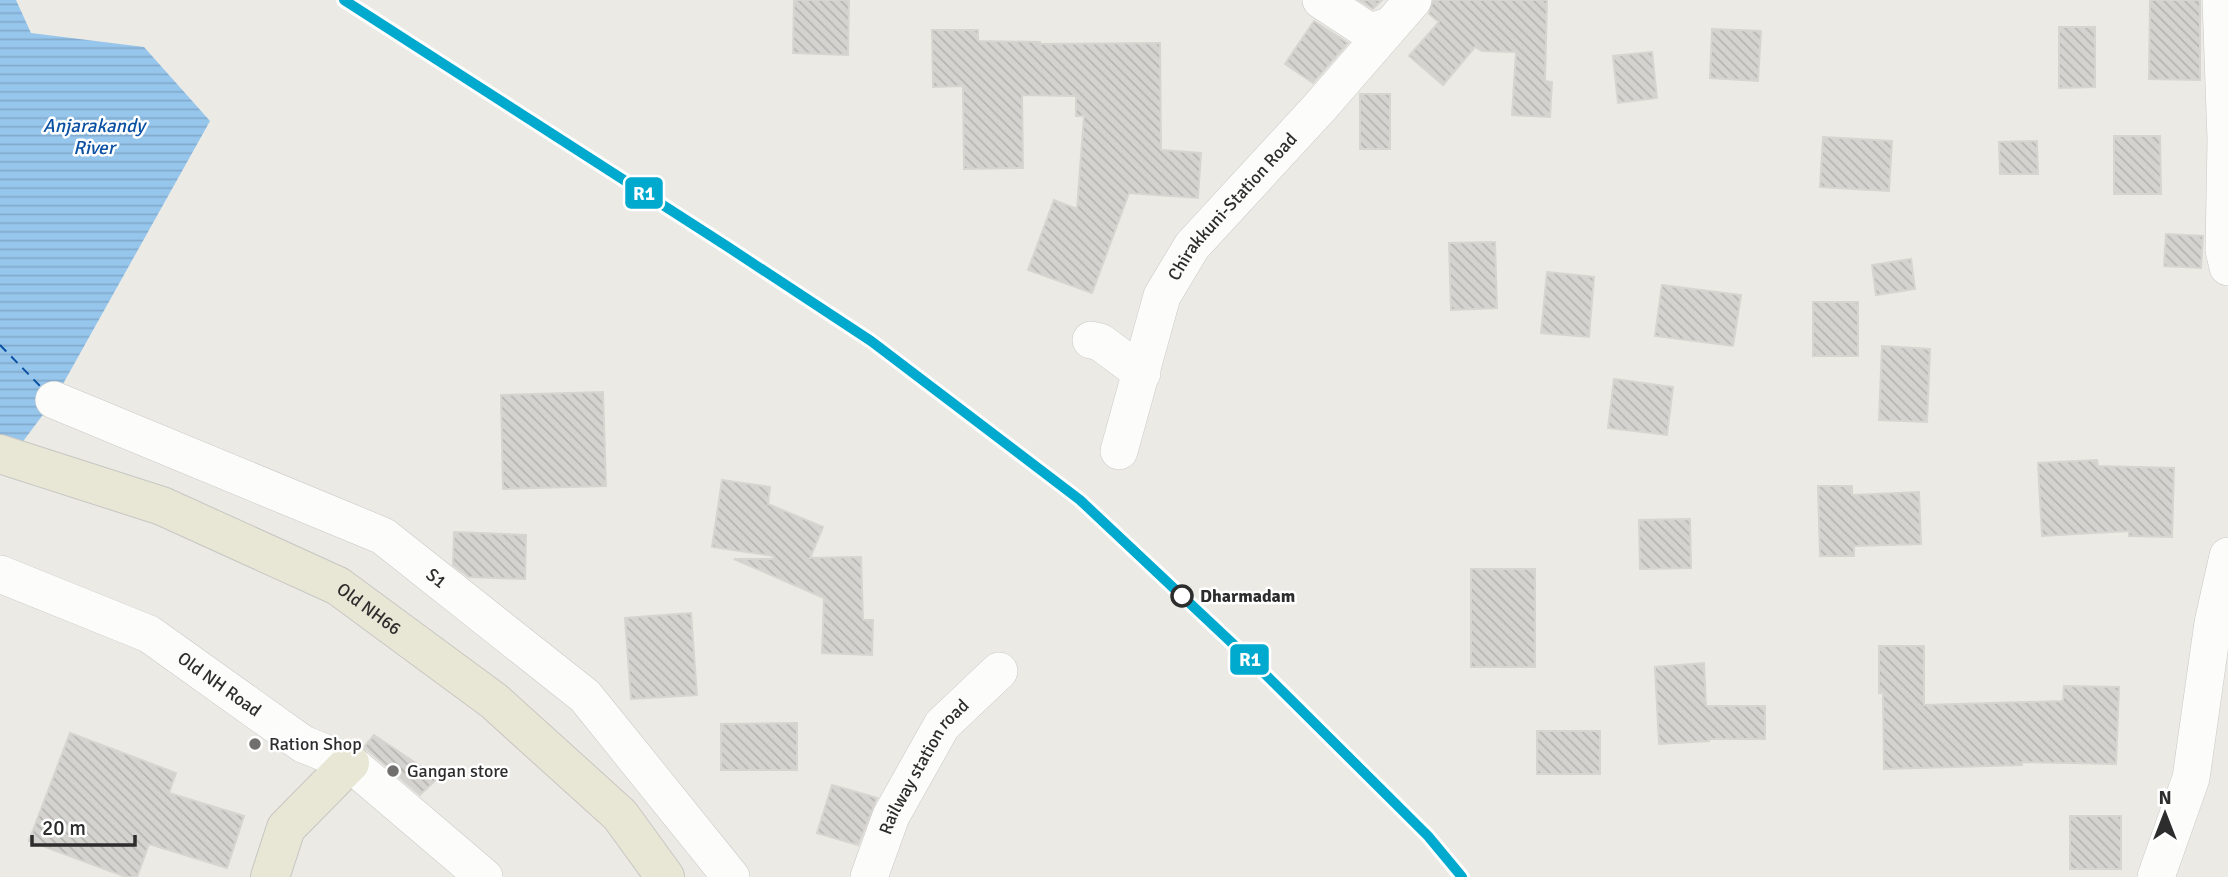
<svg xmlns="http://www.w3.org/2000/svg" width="2228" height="877" font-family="Signika,sans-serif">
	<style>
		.water { fill: url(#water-rules) }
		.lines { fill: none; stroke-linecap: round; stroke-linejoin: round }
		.ferry { stroke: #0b51a3; stroke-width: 2; stroke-dasharray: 9 7; stroke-linecap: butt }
		.building { fill: url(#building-back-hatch); stroke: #d7d5d0; stroke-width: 2 }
		.minor-casing { stroke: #c9c8c8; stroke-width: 38 }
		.major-casing { stroke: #c6c6c3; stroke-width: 40 }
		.minor { stroke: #fcfcfb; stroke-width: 37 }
		.major { stroke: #e8e7d5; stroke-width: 38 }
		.rail-1-casing { stroke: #fff; stroke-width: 16 }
		.rail-1 { stroke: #00a9ce; stroke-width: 10 }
		.stop-dot { fill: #fff; stroke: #2d2d2d; stroke-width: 3.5 }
		.poi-dot { fill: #706f6d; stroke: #fff; stroke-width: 2.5 }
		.labels { text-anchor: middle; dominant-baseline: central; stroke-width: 5; stroke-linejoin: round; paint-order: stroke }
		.street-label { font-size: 18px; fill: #2d2d2d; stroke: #fff }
		.stop-label { font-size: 18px; font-weight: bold; fill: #2d2d2d; stroke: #fff; text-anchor: start }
		.poi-label { font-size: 18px; fill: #2d2d2d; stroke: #fff; text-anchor: start }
		.water-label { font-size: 19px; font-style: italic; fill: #0b51a3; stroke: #fff }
		.line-badge { stroke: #fff; stroke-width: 2.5 }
		.badge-label { font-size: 19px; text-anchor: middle; font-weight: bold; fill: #fff }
	</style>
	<defs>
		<pattern id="water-rules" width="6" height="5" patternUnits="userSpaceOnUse" patternTransform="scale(1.75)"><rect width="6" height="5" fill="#97c6ed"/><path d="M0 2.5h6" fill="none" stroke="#82aacc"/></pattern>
		<pattern id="building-back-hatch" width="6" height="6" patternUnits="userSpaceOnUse" patternTransform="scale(1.75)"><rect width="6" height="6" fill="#d4d3cf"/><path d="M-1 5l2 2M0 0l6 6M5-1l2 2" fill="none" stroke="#b6b5b2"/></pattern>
	</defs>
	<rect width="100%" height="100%" fill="#eceae4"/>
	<polygon class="water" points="0,0 16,0 31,33 144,47 210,121 54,400 0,472"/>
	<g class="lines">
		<polyline class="ferry" points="0,345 41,387"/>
	</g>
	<g class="building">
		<polygon points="794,0 849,0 848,55 793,53"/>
		<polygon points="1359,0 1382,0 1373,9"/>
		<polygon points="1433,0 1547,0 1545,81 1552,82 1550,117 1512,115 1516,52 1482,51 1475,47 1443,85 1409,56 1439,22 1429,14"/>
		<polygon points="2150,0 2200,0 2200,80 2149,79"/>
		<polygon points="1314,21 1348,43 1313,83 1285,64"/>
		<polygon points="2059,27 2095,27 2095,87 2059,88"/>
		<polygon points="1712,29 1761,31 1758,81 1710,78"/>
		<polygon points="932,30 978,30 978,41 1040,42 1040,44 1160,43 1161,150 1201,153 1198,198 1129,193 1092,293 1028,270 1054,200 1077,209 1084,116 1076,116 1076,96 1022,95 1023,168 964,169 963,86 933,87"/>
		<polygon points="1652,52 1657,98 1618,103 1613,56"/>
		<rect x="1360" y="94" width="30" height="55"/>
		<polygon points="2114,136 2160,136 2161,194 2114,194"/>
		<polygon points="1823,137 1892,141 1889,191 1820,187"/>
		<polygon points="2037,141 2038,174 2000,174 1999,142"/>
		<polygon points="2166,234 2203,236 2201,268 2164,266"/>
		<polygon points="1495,242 1497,308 1451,310 1449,243"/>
		<polygon points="1911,259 1915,289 1876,295 1872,265"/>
		<polygon points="1547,272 1594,277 1589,337 1541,333"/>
		<polygon points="1662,285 1741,295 1733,346 1655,336"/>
		<rect x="1813" y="302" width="45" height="54"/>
		<polygon points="1882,346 1930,349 1927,422 1879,420"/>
		<polygon points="1614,379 1673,387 1667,435 1608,428"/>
		<polygon points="603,392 606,486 503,489 501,395"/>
		<polygon points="2097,460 2098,466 2174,468 2172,537 2129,536 2129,531 2042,536 2038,463"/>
		<polygon points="722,480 770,487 768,504 823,527 810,558 861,557 863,620 873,620 872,655 822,653 824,598 734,559 773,559 774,556 712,547"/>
		<polygon points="1818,486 1852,486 1852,495 1919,492 1921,544 1854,546 1854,556 1820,556"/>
		<polygon points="1690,519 1691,568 1640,569 1639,520"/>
		<polygon points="454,532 526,535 525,579 469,577 453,565"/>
		<rect x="1471" y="569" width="64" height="98"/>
		<polygon points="691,613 697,695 631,699 625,618"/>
		<polygon points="1879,646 1924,646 1924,705 2063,701 2064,686 2119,687 2116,764 2022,762 2022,765 1884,769 1883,693 1879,693"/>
		<polygon points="1704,663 1706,706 1765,706 1765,739 1709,739 1709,741 1659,744 1655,667"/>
		<polygon points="797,723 797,770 721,770 721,724"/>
		<rect x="1537" y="731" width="63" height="43"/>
		<polygon points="70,733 176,773 169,793 244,816 227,868 149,844 137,877 126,877 29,841"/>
		<polygon points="374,735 438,778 420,795 364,747"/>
		<polygon points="832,785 877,798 858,845 817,833"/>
		<rect x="2070" y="816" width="51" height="53"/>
	</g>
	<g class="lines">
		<defs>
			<g id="minor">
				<polyline points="1321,0 1370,32 1390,26"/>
				<polyline points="2221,0 2226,140 2224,250 2228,267"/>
				<polyline points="1091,340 1100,342 1142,373"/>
				<path id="s1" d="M54 400 383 536 585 696 731 877"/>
				<path id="s2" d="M1119 451 1162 296 1192 246 1320 107 1413 0"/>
				<path id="s3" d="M0 574 149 634 303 744 350 763 484 877"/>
				<path id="s4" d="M869 877 891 816 942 725 999 671"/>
				<polyline points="2156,877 2191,778 2213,623 2228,556"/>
			</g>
			<g id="major">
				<path id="s5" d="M0 454 162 506 338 586 494 701 620 815 665 877"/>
				<polyline points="270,877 286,828 350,763"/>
			</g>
		</defs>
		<use href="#minor" class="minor-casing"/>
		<use href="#major" class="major-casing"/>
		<use href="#minor" class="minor"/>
		<use href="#major" class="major"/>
		<defs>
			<polyline id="rail-1" points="344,0 725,245 871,341 1080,500 1265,674 1428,836 1462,877"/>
		</defs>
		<use href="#rail-1" class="rail-1-casing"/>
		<use href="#rail-1" class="rail-1"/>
	</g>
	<circle class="stop-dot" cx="1182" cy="596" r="10"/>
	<g class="poi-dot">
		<circle cx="255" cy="744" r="7"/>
		<circle cx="393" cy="771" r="7"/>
	</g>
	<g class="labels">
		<g class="street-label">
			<text stroke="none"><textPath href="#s2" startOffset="275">Chirakkuni-Station Road</textPath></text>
			<text stroke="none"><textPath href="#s1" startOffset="424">S1</textPath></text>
			<text stroke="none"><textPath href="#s5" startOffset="402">Old NH66</textPath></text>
			<text stroke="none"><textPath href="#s3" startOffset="247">Old NH Road</textPath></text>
			<text stroke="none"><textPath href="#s4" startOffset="124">Railway station road</textPath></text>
		</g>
		<g class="stop-label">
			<text x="1200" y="596">Dharmadam</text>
		</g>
		<g class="poi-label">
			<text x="269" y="744">Ration Shop</text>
			<text x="407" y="771">Gangan store</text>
		</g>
		<g class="water-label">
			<text x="94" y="126">Anjarakandy<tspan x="94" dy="22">River</tspan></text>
		</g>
	</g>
	<g class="line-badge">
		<rect x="624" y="176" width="40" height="34" rx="7" fill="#00a9ce"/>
		<rect x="1229" y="643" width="41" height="33" rx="7" fill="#00a9ce"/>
	</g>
	<g class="badge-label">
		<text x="644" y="200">R1</text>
		<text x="1250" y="666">R1</text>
	</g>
	<g transform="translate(2165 814)" stroke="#ffffff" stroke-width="5" paint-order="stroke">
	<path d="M0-5L12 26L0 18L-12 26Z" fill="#2d2d2d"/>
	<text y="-10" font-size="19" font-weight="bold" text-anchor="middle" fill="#2d2d2d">N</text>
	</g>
	<path d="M32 835v10h103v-10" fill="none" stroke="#2d2d2d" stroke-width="3.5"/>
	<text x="42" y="835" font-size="21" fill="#2d2d2d" stroke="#ffffff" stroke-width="5" paint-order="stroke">20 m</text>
</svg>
